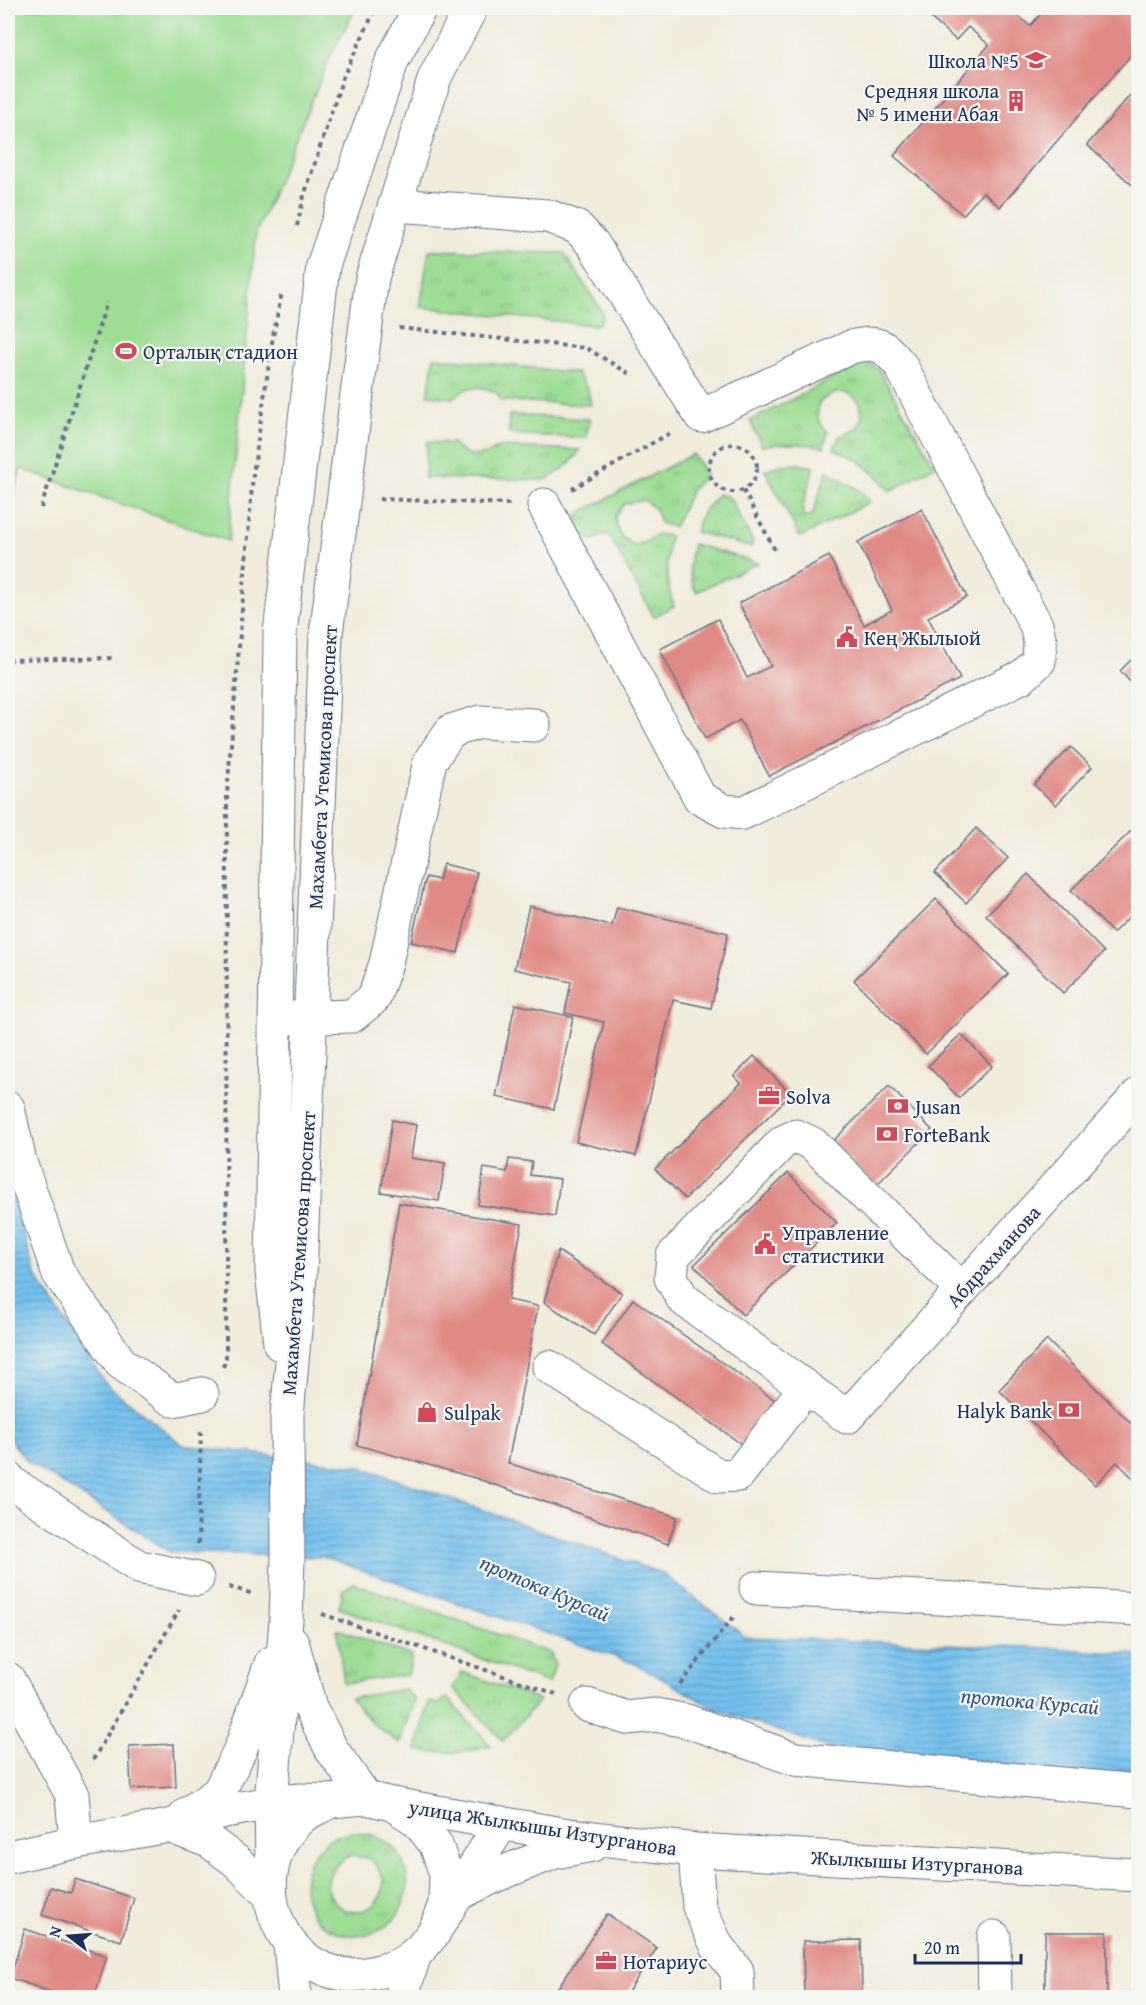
<svg xmlns="http://www.w3.org/2000/svg" width="1146" height="2005" font-family="'Gentium Book Plus',serif">
	<style>
		.grass { fill: url(#grass-tufts); stroke: #5c8679; stroke-width: 1.5; fill-rule: evenodd }
		.green { fill: #9ddd94; stroke: #5c8679; stroke-width: 1.5 }
		.water { fill: url(#water-rules); stroke: #4878a6; stroke-width: 1.5 }
		.building { fill: #e08a85 }
		.lines { fill: none; stroke-linecap: round; stroke-linejoin: round }
		.minor-casing { stroke: #66718a; stroke-width: 35 }
		.path { stroke: #66718a; stroke-width: 4; stroke-dasharray: 4.5 4.5; stroke-linecap: butt }
		.minor { stroke: #fff; stroke-width: 33 }
		.labels { text-anchor: middle; dominant-baseline: central; stroke-width: 4.5; stroke-linejoin: round; paint-order: stroke }
		.poi-label { font-size: 20px; fill: #1b2f5e; stroke: #f6f6f2; text-anchor: start }
		.street-label { font-size: 20px; fill: #1b2f5e; stroke: #f6f6f2 }
		.water-label { font-size: 21px; font-style: italic; fill: #315482; stroke: #f6f6f2 }
	</style>
	<defs>
		<pattern id="grass-tufts" width="24" height="20" patternUnits="userSpaceOnUse" patternTransform="scale(1.5)"><rect width="24" height="20" fill="#9ddd94"/><path d="M3 7l-1-3M5 7V3M7 7l1-3M15 17l-1-3M17 17v-4M19 17l1-3" fill="none" stroke="#87be82"/></pattern>
		<pattern id="water-rules" width="6" height="5" patternUnits="userSpaceOnUse" patternTransform="scale(1.5)"><rect width="6" height="5" fill="#74c1ee"/><path d="M0 2.5h6" fill="none" stroke="#5e9dc4"/></pattern>
	</defs>
	<rect width="100%" height="100%" fill="#f6f6f2"/>
	<filter id="ink" filterUnits="userSpaceOnUse"><feTurbulence type="fractalNoise" baseFrequency=".0167" numOctaves="2"/><feDisplacementMap in="SourceGraphic" scale="12" xChannelSelector="R" yChannelSelector="G"/><feConvolveMatrix kernelMatrix="1 2 1 2 8 2 1 2 1" color-interpolation-filters="sRGB"/></filter>
	<filter id="wash" filterUnits="userSpaceOnUse"><feTurbulence type="fractalNoise" baseFrequency=".008" numOctaves="4" result="noise"/><feDisplacementMap in="SourceGraphic" scale="24" xChannelSelector="R" yChannelSelector="G"/><feGaussianBlur stdDeviation="1.35" result="paint"/><feColorMatrix in="noise" values="0 0 0 0 0 0 0 0 0 0 0 0 0 0 0 0 0 1.4 0 .05"/><feComposite in="paint" operator="in"/></filter>
	<g filter="url(#wash)">
		<rect width="100%" height="100%" fill="#f1ecdb"/>
		<g class="grass">
			<polygon points="429,250 564,253 601,310 603,317 598,324 592,325 420,307"/>
			<polygon points="434,357 577,373 588,390 591,405 502,401 496,392 481,387 465,389 453,398 428,395"/>
			<path d="M862 363 871 364 879 370 935 466 890 491C873 470 860 459 834 449L839 437C843 435 849 434 852 431 867 422 865 398 846 393 837 390 827 397 819 402 816 416 817 423 828 432L824 447C802 443 784 442 762 446L750 421Z"/>
			<polygon points="509,415 590,419 586,438 509,434"/>
			<path d="M427 442 452 443 460 451 473 456 487 454 499 447 580 450C571 464 560 472 546 480L425 478Z"/>
			<path d="M693 454 706 474 691 491 674 527 660 523 655 509 644 500 624 504 615 516C616 531 620 538 634 545L647 541 657 534 670 536C665 561 665 583 674 606L654 617 608 534 591 540 584 537 576 521 579 513Z"/>
			<polygon points="798,464 814,467 802,510 805,517 812,516 827,471 858,489 870,502 800,537 765,470 781,465"/>
			<polygon points="719,494 730,498 753,542 751,547 695,532 702,513"/>
			<path d="M693 544 758 563 696 592C688 574 688 564 693 544Z"/>
			<polygon points="353,1583 551,1653 555,1665 549,1683 339,1608 343,1590"/>
			<polygon points="337,1629 412,1656 408,1675 344,1683"/>
			<polygon points="462,1672 540,1700 503,1741 453,1688"/>
			<path d="M405 1689 414 1700 400 1743C378 1730 366 1718 351 1698Z"/>
			<path d="M447 1698 491 1746C464 1753 444 1754 416 1750L429 1702 438 1704Z"/>
			<path d="M357 1832C363 1833 370 1834 375 1836 431 1858 409 1944 348 1935 335 1933 321 1926 313 1915 295 1887 306 1846 339 1835 344 1833 351 1833 357 1832ZM350 1856C361 1856 372 1857 378 1868 399 1897 355 1930 333 1900 320 1882 332 1864 350 1856Z"/>
		</g>
		<polygon class="green" points="8,8 356,8 330,57 256,233 228,541 21,469 8,509"/>
		<polygon class="water" points="8,1173 34,1273 105,1383 183,1445 358,1466 663,1574 746,1637 1053,1648 1138,1655 1138,1779 831,1749 718,1710 636,1664 324,1557 170,1552 28,1462 8,1437"/>
		<g id="blocks">
			<g class="building">
				<polygon points="919,8 1009,8 1030,26 1046,8 1138,8 1138,47 1000,207 983,192 963,215 894,156 989,45 968,27 956,40"/>
				<polygon points="1138,86 1138,190 1087,145"/>
				<polygon points="922,509 967,597 928,617 960,679 769,776 740,720 705,739 660,649 718,619 747,678 771,666 739,603 829,556 864,625 892,610 858,542"/>
				<polygon points="1138,653 1138,690 1120,671"/>
				<polygon points="1071,747 1092,767 1056,805 1034,785"/>
				<polygon points="976,828 1008,858 966,903 935,873"/>
				<polygon points="1133,829 1138,835 1138,908 1113,933 1071,890"/>
				<polygon points="443,864 477,872 458,953 411,942 426,877 439,880"/>
				<polygon points="1028,874 1104,952 1063,993 986,915"/>
				<polygon points="936,899 1008,974 926,1054 854,980"/>
				<polygon points="529,906 612,926 617,907 728,933 711,1008 673,1000 636,1156 576,1142 604,1022 565,1013 571,982 514,969"/>
				<polygon points="515,1004 573,1017 554,1109 496,1097"/>
				<polygon points="961,1034 992,1066 959,1098 928,1066"/>
				<polygon points="754,1056 791,1094 685,1199 655,1169 741,1083 734,1076"/>
				<polygon points="889,1086 932,1130 874,1187 831,1143"/>
				<polygon points="392,1120 416,1125 411,1158 445,1163 439,1201 381,1192"/>
				<polygon points="509,1159 532,1162 530,1175 560,1179 555,1216 478,1205 484,1168 507,1172"/>
				<polygon points="788,1173 837,1223 743,1315 694,1265"/>
				<polygon points="399,1203 522,1224 508,1300 538,1306 508,1463 677,1517 668,1544 475,1478 357,1445"/>
				<polygon points="558,1251 622,1293 594,1335 544,1302"/>
				<polygon points="633,1299 776,1401 744,1446 602,1344"/>
				<polygon points="1047,1340 1138,1430 1138,1483 1117,1462 1095,1485 999,1390"/>
				<polygon points="174,1744 176,1787 131,1789 129,1746"/>
				<polygon points="75,1879 134,1898 121,1941 42,1915 51,1887 71,1893"/>
				<polygon points="607,1914 657,1948 624,1998 551,1998"/>
				<polygon points="25,1929 107,1956 94,1998 69,1998 10,1978"/>
				<rect x="1045" y="1932" width="62" height="66"/>
				<polygon points="861,1940 862,1998 804,1998 803,1941"/>
			</g>
		</g>
	</g>
	<g filter="url(#ink)">
		<use href="#blocks" fill-opacity="0" stroke="#66718a" stroke-width="1.5"/>
		<g class="lines">
			<defs>
				<g id="minor">
					<path d="M395 205 548 216 578 228 593 244 701 416 851 347C879 341 883 344 901 366L1036 625 1040 642 1039 661 1023 676 743 813 724 811 700 798 544 505"/>
					<polyline points="289,1018 352,1016 374,998 386,963 430,761 451,731 480,722 534,725"/>
					<polyline points="8,1108 20,1162 58,1272 121,1363 173,1400 202,1394"/>
					<polyline points="962,1290 813,1144 796,1136 783,1142 673,1256 671,1278 683,1299 847,1417 1138,1095"/>
					<polyline points="280,1344 272,1272 280,633 323,266 392,61 420,8"/>
					<polyline points="549,1367 719,1476 738,1475 806,1387"/>
					<polyline points="8,1478 12,1483 139,1567 197,1579"/>
					<polyline points="756,1588 1138,1609"/>
					<polyline points="292,1642 310,1707 332,1750 366,1798"/>
					<polyline points="8,1679 72,1795 76,1842"/>
					<polyline points="587,1705 627,1718 656,1715 687,1721 795,1759 1138,1791"/>
					<path d="M331 1801C323 1806 311 1810 303 1816 232 1877 286 1994 376 1972 391 1969 406 1963 417 1952 432 1938 442 1918 454 1900 470 1874 486 1848 502 1823"/>
					<polyline points="392,1804 568,1835 695,1850 1138,1875"/>
					<polyline points="186,1815 219,1792 241,1748 271,1663"/>
					<polyline points="169,1826 209,1841 236,1861 269,1894"/>
					<polyline points="695,1850 699,1907 717,1946 737,1971 738,1998"/>
					<polyline points="8,1857 76,1842 169,1826 225,1811 271,1803 300,1800 331,1801 366,1798 392,1804 417,1820 436,1845 446,1874 445,1904 434,1933"/>
					<polyline points="272,1866 271,1803 286,1620 288,1560 287,1415 300,1276 326,634 372,278 435,77 471,8"/>
					<polyline points="458,1894 497,1875 555,1852 592,1845"/>
					<polyline points="994,1937 995,1998"/>
					<polyline points="290,1944 295,1998"/>
					<polyline points="401,1998 415,1954"/>
				</g>
			</defs>
			<use href="#minor" class="minor-casing"/>
			<g class="path">
				<polyline points="297,226 304,196 343,77 376,8"/>
				<polyline points="399,328 586,348 632,375"/>
				<circle cx="733" cy="468" r="24"/>
				<polyline points="572,489 670,433"/>
				<polyline points="743,490 776,552"/>
				<polyline points="379,499 512,504"/>
				<polyline points="41,508 107,302"/>
				<polyline points="8,660 115,658"/>
				<polyline points="223,1367 226,1358 227,794 253,474 273,336 282,292"/>
				<polyline points="198,1544 201,1429"/>
				<polyline points="229,1587 254,1594"/>
				<polyline points="322,1614 556,1694"/>
				<polyline points="680,1684 735,1615"/>
				<polyline points="93,1760 179,1610"/>
			</g>
			<use href="#minor" class="minor"/>
		</g>
	</g>
	<defs>
		<symbol id="school-bare" viewBox="-9 -9 18 18"><path d="M0-5L7-2L0 1L-7-2ZM-4 1L0 2.5L4 1V4Q0 6-4 4Z" fill="#d1495b" stroke="#f6f6f2" stroke-width="2.5" paint-order="stroke"/></symbol>
		<symbol id="building-bare" viewBox="-9 -9 18 18"><path d="M-4-6H4V6H1V3H-1V6H-4ZM-2.5-4.3h1.7v1.8h-1.7ZM.8-4.3h1.7v1.8H.8ZM-2.5-1h1.7V.8h-1.7ZM.8-1h1.7V.8H.8Z" fill="#d1495b" stroke="#f6f6f2" stroke-width="2.5" paint-order="stroke"/></symbol>
		<symbol id="stadium-bare" viewBox="-9 -9 18 18"><path d="M0-5a6.5 5 0 1 0 0 10a6.5 5 0 1 0 0-10ZM-3.5-1.8h7v3.6h-7Z" fill="#d1495b" stroke="#f6f6f2" stroke-width="2.5" paint-order="stroke"/></symbol>
		<symbol id="civic-bare" viewBox="-9 -9 18 18"><path d="M-.6-6.5H3V-4.5H.6V-3L4-1V1h2V6H-6V1h2V-1L-.6-3ZM-1.2 2.5V6h2.4V2.5Z" fill="#d1495b" stroke="#f6f6f2" stroke-width="2.5" paint-order="stroke"/></symbol>
		<symbol id="office-bare" viewBox="-9 -9 18 18"><path d="M-6-3h4V-5.5h4V-3h4V5H-6ZM-1-4.5V-3h2v-1.5ZM-6 0V1H6V0Z" fill="#d1495b" stroke="#f6f6f2" stroke-width="2.5" paint-order="stroke"/></symbol>
		<symbol id="bank-bare" viewBox="-9 -9 18 18"><path d="M-6-4H6V4H-6ZM0-2.3a2.3 2.3 0 1 0 0 4.6a2.3 2.3 0 1 0 0-4.6Z" fill="#d1495b" stroke="#f6f6f2" stroke-width="2.5" paint-order="stroke"/></symbol>
		<symbol id="shop-bare" viewBox="-9 -9 18 18"><path d="M-5-2.5h2.3a2.7 3.5 0 0 1 5.4 0H5L5.5 6h-11ZM-1.5-2.5h3a1.5 2.3 0 0 0-3 0Z" fill="#d1495b" stroke="#f6f6f2" stroke-width="2.5" paint-order="stroke"/></symbol>
	</defs>
	<g fill-rule="evenodd">
		<use href="#school-bare" x="1021" y="45" width="30" height="30"/>
		<use href="#building-bare" x="1001" y="86" width="30" height="30"/>
		<use href="#stadium-bare" x="111" y="336" width="30" height="30"/>
		<use href="#civic-bare" x="832" y="622" width="30" height="30"/>
		<use href="#office-bare" x="754" y="1081" width="30" height="30"/>
		<use href="#bank-bare" x="883" y="1091" width="30" height="30"/>
		<use href="#bank-bare" x="872" y="1119" width="30" height="30"/>
		<use href="#civic-bare" x="750" y="1229" width="30" height="30"/>
		<use href="#bank-bare" x="1054" y="1395" width="30" height="30"/>
		<use href="#shop-bare" x="412" y="1397" width="30" height="30"/>
		<use href="#office-bare" x="591" y="1946" width="30" height="30"/>
	</g>
	<g class="labels">
		<g class="poi-label">
			<text x="1019" y="60" text-anchor="end">Школа №5</text>
			<text x="999" y="90" text-anchor="end">Средняя школа<tspan x="999" dy="23">№ 5 имени Абая</tspan></text>
			<text x="143" y="351">Орталық стадион</text>
			<text x="864" y="637">Кең Жылыой</text>
			<text x="786" y="1096">Solva</text>
			<text x="915" y="1106">Jusan</text>
			<text x="904" y="1134">ForteBank</text>
			<text x="782" y="1232">Управление<tspan x="782" dy="23">статистики</tspan></text>
			<text x="1052" y="1410" text-anchor="end">Halyk Bank</text>
			<text x="444" y="1412">Sulpak</text>
			<text x="623" y="1961">Нотариус</text>
		</g>
		<g class="street-label">
			<text transform="translate(322 767) rotate(-87)">Махамбета Утемисова проспект</text>
			<text transform="translate(298 1253) rotate(-86)">Махамбета Утемисова проспект</text>
			<text transform="translate(993 1256) rotate(-48)">Абдрахманова</text>
			<text transform="translate(543 1827) rotate(9)">улица Жылкышы Изтурганова</text>
			<text transform="translate(917 1862) rotate(3)">Жылкышы Изтурганова</text>
		</g>
		<g class="water-label">
			<text transform="translate(545 1588) rotate(23)">протока Курсай</text>
			<text transform="translate(1030 1701) rotate(5)">протока Курсай</text>
		</g>
	</g>
	<rect width="1146" height="2005" fill="none" stroke="#f6f6f2" stroke-width="30"/>
	<g transform="translate(69 1936) rotate(287)" stroke="#f6f6f2" stroke-width="4.5" paint-order="stroke">
	<path d="M0-4.5L10 22L0 15L-10 22Z" fill="#1b2f5e"/>
	<text y="-9" font-size="16" font-weight="bold" text-anchor="middle" fill="#1b2f5e">N</text>
	</g>
	<path d="M915 1954v9h106v-9" fill="none" stroke="#1b2f5e" stroke-width="3"/>
	<text x="924" y="1954" font-size="18" fill="#1b2f5e" stroke="#f6f6f2" stroke-width="4.5" paint-order="stroke">20 m</text>
</svg>
